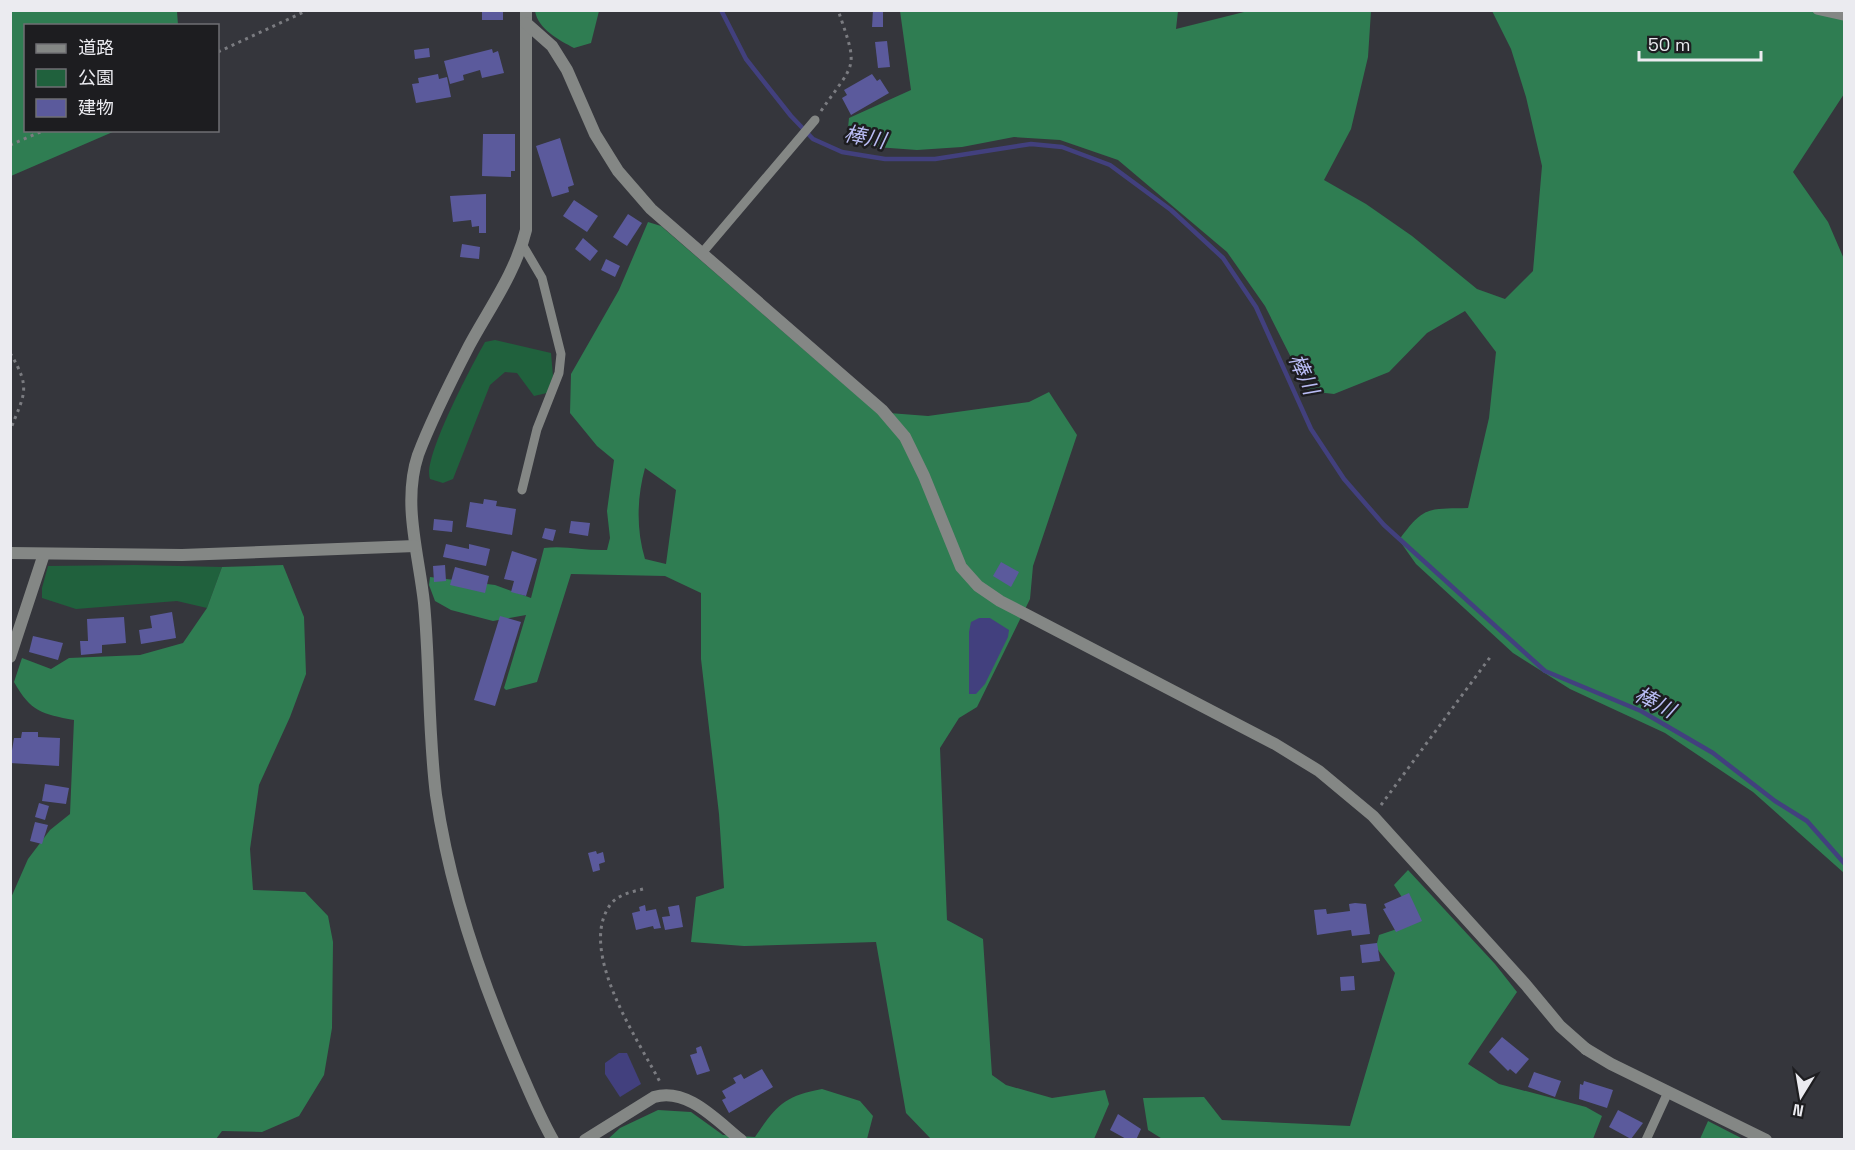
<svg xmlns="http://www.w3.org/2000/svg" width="1855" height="1150" font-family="'Space Grotesk','Noto Sans JP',sans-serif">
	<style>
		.green { fill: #20613d }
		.forest { fill: #2f7d52; fill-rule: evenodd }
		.water { fill: #42407e }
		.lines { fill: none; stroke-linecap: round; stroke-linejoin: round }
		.stream { stroke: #42407e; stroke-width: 4.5 }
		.building { fill: #5b5a9c }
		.path { stroke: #7b7c81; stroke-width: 3; stroke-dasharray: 3 4.5; stroke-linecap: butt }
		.service { stroke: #848785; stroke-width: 9 }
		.minor { stroke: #848785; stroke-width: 12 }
		.tertiary { stroke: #848785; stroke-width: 12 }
		.labels { text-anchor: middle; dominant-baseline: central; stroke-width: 5; stroke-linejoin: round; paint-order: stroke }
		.water-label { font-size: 21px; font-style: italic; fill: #b9bcf4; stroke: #1d1d20 }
	</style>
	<rect width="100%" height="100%" fill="#35363c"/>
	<g class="green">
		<path d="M495 340 551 353 553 376 547 393 534 396 517 373 505 372 490 385 453 479 443 483 430 479C422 459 472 365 485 342Z"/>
		<polygon points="135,565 222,567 207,608 177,601 76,609 42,598 42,588 48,566"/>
	</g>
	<g class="forest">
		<polygon points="10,11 177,11 178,25 26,26 26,130 115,131 11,176"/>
		<path d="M535 11H599L591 43 574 48C559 40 538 29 535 11Z"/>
		<path d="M900 11H1178L1176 29 1248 11H1371L1368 57 1351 129 1324 180 1366 204 1412 236 1477 289 1505 299 1533 271 1542 166 1526 97 1511 49 1492 11H1844V94L1793 172 1828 222 1844 259V873L1753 792 1665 733 1570 689 1513 653 1416 564 1399 540C1424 506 1427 509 1468 508L1489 418 1496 352 1465 311 1427 333 1389 372 1334 394 1308 391 1265 306 1227 252 1118 160 1060 140 1014 137 962 147 917 150 876 147 854 138 848 128 849 118 911 90Z"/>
		<path d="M648 222 661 226 876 412 928 416 1029 402 1049 392 1077 435 1033 566 1030 599 977 707 959 718 940 748 947 920 983 939 992 1075 1006 1085 1052 1098 1105 1090 1109 1104 1094 1139H931L906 1113 876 942 744 946 691 942 696 897 724 888 719 814 701 659V593L665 576 571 574 537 682 506 690 504 688 526 615 493 621 451 610 435 601 429 585 430 577 495 585 531 598 544 548C565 545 585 551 607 550L610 538 607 511 614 460 597 446 570 413 571 374 619 290ZM645 468 676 490 666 564 645 559C636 529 637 497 645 468Z"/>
		<path d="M283 565 304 617 306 674 290 717 259 785 250 849 253 890 305 892 328 916 333 942 332 1028 324 1075 299 1116 262 1132 222 1131 216 1139H11L10 900 28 859 50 830 70 814 74 720C42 714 31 712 14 682L22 658 51 669 69 658 140 655 183 643 207 608 222 567Z"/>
		<polygon points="1408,870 1495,964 1517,992 1468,1064 1499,1084 1586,1107 1602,1116 1593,1139 1164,1140 1148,1130 1143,1098 1204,1097 1222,1120 1350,1126 1395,973 1376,947 1379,935 1418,922 1394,885"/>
		<path d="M822 1089 860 1101 873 1116 867 1139 607 1140 620 1128 658 1110 691 1112 723 1135 755 1137C776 1106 784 1096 822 1089Z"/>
		<polygon points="1708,1121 1743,1139 1700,1139"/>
	</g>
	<g class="water">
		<polygon points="979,618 990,618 1009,630 1008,637 985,684 976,694 969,694 969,632 971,622"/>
		<polygon points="619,1053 627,1053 641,1084 620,1097 605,1074 605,1063"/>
	</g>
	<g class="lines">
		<polyline class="stream" points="721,10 746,59 791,116 813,139 842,152 885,159 935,159 1031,144 1062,147 1110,165 1171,210 1223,258 1256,307 1311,429 1344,479 1384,525 1545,671 1641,711 1713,753 1775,801 1807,821 1844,863"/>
	</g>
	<g class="building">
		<rect x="482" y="10" width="21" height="10"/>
		<polygon points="873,10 883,10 883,27 872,27"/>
		<polygon points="887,41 890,67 878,68 875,42"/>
		<polygon points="429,48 430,57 415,59 414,50"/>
		<polygon points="492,49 493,53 498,51 504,73 482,78 480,70 463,75 464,80 450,84 444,61"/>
		<polygon points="438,74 439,79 447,77 451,97 416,103 412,84 419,83 418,78"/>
		<polygon points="872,74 877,81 880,79 889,93 851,115 842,98 847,95 844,90"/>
		<polygon points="483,134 515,134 515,171 511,171 511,177 482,176"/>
		<polygon points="560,138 574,185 568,187 569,192 552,197 536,146"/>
		<polygon points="486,194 486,233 479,233 479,226 472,227 471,220 453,222 450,196"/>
		<polygon points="574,200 598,216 587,232 563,216"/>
		<polygon points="628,214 642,223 627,246 613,237"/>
		<polygon points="583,238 598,251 590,261 575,249"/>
		<polygon points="462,244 480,247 479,259 460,257"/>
		<polygon points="606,259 620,266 615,277 601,270"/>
		<polygon points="484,499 497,501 496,506 516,509 512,535 466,527 470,502 483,504"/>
		<polygon points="434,519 453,521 452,532 433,530"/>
		<polygon points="571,521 590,523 588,536 569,533"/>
		<polygon points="545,528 556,530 553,541 542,538"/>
		<polygon points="446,544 469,549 469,544 490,549 486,566 443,557"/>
		<polygon points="512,551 537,559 526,596 511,592 514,581 504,579"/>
		<polygon points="1001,562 1019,572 1011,587 993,576"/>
		<polygon points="445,565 446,581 434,582 433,566"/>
		<polygon points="455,567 489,576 485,593 450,585"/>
		<polygon points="172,612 176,638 141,644 139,630 152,628 150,616"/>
		<polygon points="500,616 521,622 495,706 474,700"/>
		<polygon points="124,617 126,643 102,645 102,653 81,655 80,641 88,641 87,619"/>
		<polygon points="33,636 63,643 58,660 29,652"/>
		<polygon points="22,732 38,732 38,737 60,738 59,766 10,763 14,738 21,738"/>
		<polygon points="45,784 69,788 66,804 42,801"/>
		<polygon points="39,803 49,806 45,820 35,817"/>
		<polygon points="35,822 48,825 42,844 30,841"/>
		<polygon points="596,851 597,854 603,852 605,862 599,864 600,870 593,872 588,853"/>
		<polygon points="1409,893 1422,921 1396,932 1383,909 1386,908 1384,904"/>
		<polygon points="1355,903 1366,904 1370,934 1352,936 1351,930 1317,935 1314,910 1326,909 1327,914 1350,911 1349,904"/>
		<polygon points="645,905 646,911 656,909 661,928 654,929 653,926 636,930 632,913 640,911 639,907"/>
		<polygon points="679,905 683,927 665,930 662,917 670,916 668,907"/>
		<polygon points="1377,943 1380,961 1362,963 1360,945"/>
		<polygon points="1354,976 1355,990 1341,991 1340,977"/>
		<polygon points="1502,1037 1529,1059 1516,1074 1510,1069 1508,1071 1489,1052"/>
		<polygon points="701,1046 710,1071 697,1075 690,1055 697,1053 696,1048"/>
		<polygon points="762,1069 773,1087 729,1113 722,1100 726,1098 722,1091 736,1083 733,1078 741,1074 744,1079"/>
		<polygon points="1534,1072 1561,1081 1555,1097 1528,1087"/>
		<polygon points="1584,1081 1613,1090 1607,1108 1579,1099 1580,1084 1583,1085"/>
		<polygon points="1618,1110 1643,1123 1631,1139 1609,1127"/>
		<polygon points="1118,1114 1141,1129 1136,1140 1128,1140 1110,1130"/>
	</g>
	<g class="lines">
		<g class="path">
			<polyline points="218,52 308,10"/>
			<path d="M821 111C856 60 859 71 838 10"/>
			<polyline points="10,145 45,130"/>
			<polyline points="10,234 10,240"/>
			<path d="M10 353C32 389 24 394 10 431"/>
			<polyline points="1381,805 1491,656"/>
			<path d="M643 889C631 892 617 895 610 905 577 952 639 1041 661 1084"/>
		</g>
		<g class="service">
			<polyline points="1817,10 1844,16"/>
			<polyline points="702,253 815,120"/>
			<polyline points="522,490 537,429 559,373 561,354 542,278 522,244"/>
			<polyline points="1646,1140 1668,1092"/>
		</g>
		<g class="minor">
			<path d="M526 10V230C515 274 490 307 469 346 453 377 430 423 418 455 402 503 419 555 424 603 430 667 428 731 436 795 449 886 480 977 516 1061 528 1088 538 1114 553 1140"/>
			<polyline points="526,23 552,46 567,70 595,134 618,171 651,209 882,410 905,437 924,476 961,567 978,586 1000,601 1275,744 1319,771 1373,816 1526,985 1560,1026 1586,1049"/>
			<polyline points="10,657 44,554"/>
		</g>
		<g class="tertiary">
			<polyline points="10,553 182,555 415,546"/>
			<polyline points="1586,1049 1611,1064 1766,1140"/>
			<path d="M585 1140 654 1097C687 1087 716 1120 741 1140"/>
		</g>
	</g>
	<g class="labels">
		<g class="water-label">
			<text transform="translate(865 137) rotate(11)">棒川</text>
			<text transform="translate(1304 374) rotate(66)">棒川</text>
			<text transform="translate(1655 702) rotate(27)">棒川</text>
		</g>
	</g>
	<rect width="1855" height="1150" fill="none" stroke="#ebebf0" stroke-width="24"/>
	<rect x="24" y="24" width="195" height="108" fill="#1d1d20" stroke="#6f6f73" stroke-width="1.5"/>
	<rect x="36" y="44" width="30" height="9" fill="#848785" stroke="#6f6f73" stroke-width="1.5"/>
	<text x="78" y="54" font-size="18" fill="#ebebf0">道路</text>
	<rect x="36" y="69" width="30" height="18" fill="#20613d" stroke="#6f6f73" stroke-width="1.5"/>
	<text x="78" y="84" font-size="18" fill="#ebebf0">公園</text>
	<rect x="36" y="99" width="30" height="18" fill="#5b5a9c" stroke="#6f6f73" stroke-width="1.5"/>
	<text x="78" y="114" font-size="18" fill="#ebebf0">建物</text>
	<g transform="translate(1801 1096) rotate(191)" stroke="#1d1d20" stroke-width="4.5" paint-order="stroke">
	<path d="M0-4.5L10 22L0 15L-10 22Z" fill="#ebebf0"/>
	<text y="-9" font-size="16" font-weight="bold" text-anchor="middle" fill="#ebebf0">N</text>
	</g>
	<path d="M1639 51v9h122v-9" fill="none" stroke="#ebebf0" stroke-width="3"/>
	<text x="1648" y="51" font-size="18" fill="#ebebf0" stroke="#1d1d20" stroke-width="4.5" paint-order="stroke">50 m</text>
</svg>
